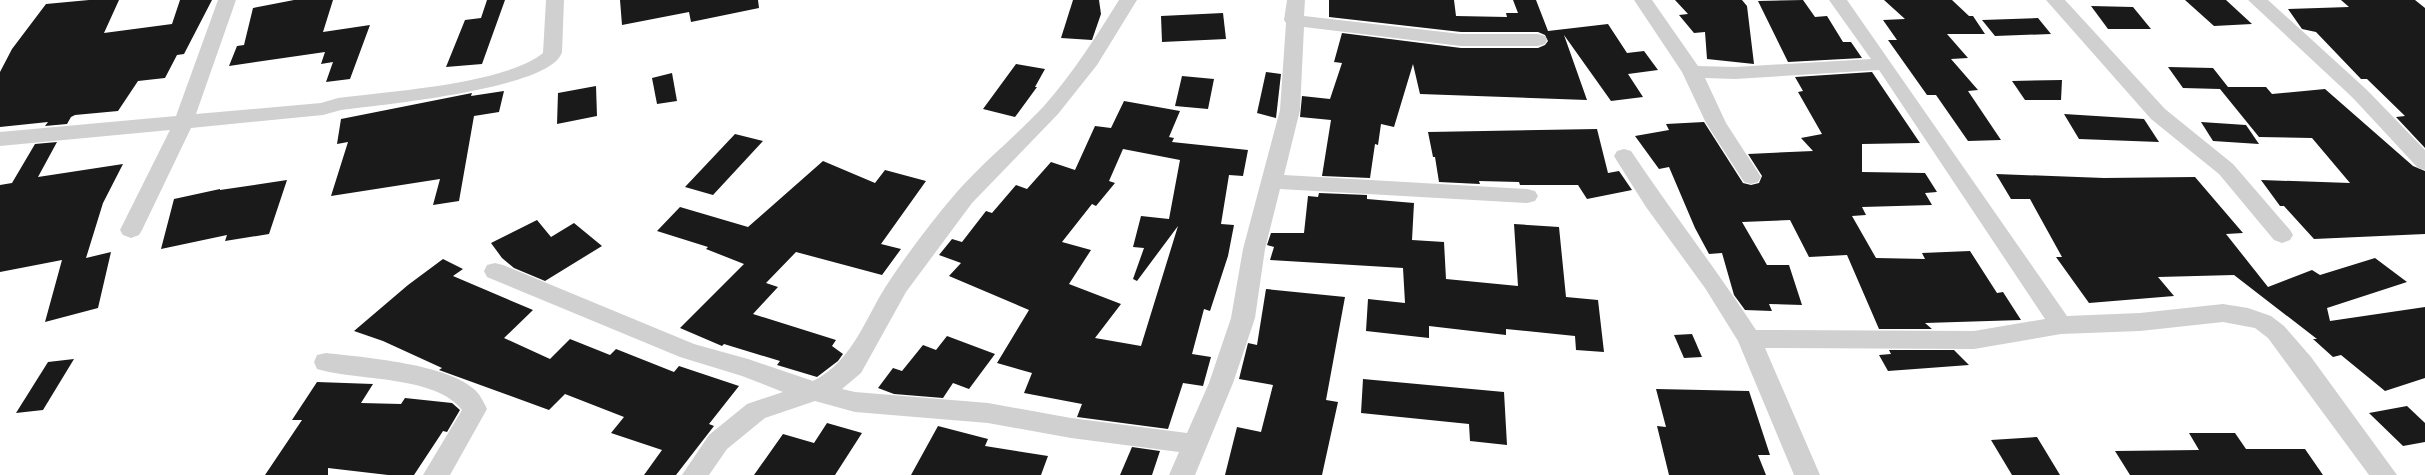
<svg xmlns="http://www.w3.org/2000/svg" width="2425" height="475" font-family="Lato,sans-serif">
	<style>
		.building { fill: #1a1a1a; fill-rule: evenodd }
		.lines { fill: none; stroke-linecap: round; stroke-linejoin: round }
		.street { fill: #d0d0d0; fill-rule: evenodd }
	</style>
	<rect width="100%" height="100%" fill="#fff"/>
	<g class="building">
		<polygon points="89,0 119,0 104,33 172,24 180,0 212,0 184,54 177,55 165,78 138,81 118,111 75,115 71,117 67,124 45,126 48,122 0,127 0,72 12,49 46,4"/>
		<polygon points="294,0 333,0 323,32 370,25 350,79 326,82 333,62 321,64 325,52 229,66 237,46 244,45 253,8"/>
		<polygon points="487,0 505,0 482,64 446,67 465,20 481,18"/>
		<polygon points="620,0 758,0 759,8 691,22 689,12 622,25"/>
		<polygon points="1073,0 1099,0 1101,14 1092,40 1061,38"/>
		<polygon points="1329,0 1454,0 1456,16 1507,17 1506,13 1518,13 1513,0 1536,0 1548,31 1608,24 1627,53 1644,51 1658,70 1628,74 1643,97 1611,101 1564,35 1587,100 1420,94 1413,64 1394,127 1381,124 1378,145 1375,144 1370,178 1322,176 1331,120 1300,117 1302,96 1330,99 1342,63 1334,62 1342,33 1461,48 1538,48 1545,45 1548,41 1545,35 1538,32 1461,32 1329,17"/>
		<polygon points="1675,0 1742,0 1747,6 1754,64 1707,59 1705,32 1694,33 1679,15 1688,14"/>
		<polygon points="1803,0 1815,17 1827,16 1843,42 1851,42 1862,58 1788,62 1758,1"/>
		<polygon points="1884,0 1952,0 1969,16 1973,16 1985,34 1947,34 1968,58 1951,59 1978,90 1968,91 2001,140 1968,141 1936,95 1927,95 1888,40 1897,40 1883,20 1905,19"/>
		<polygon points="2185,0 2226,0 2252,24 2214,26"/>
		<polygon points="2341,0 2415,0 2425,8 2425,148 2396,117 2405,116 2367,79 2361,79 2316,32 2302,29 2288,9 2349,7"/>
		<polygon points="2091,6 2133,7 2151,29 2108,29"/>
		<polygon points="1223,13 1226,39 1162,42 1161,16"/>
		<polygon points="2038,18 2051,34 1995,36 1982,20"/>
		<polygon points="1016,64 1045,69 1035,87 1037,87 1015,117 983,109"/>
		<polygon points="2168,67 2213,68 2228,87 2266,87 2272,94 2325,89 2413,166 2425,171 2425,234 2314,239 2284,206 2280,206 2261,180 2350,183 2312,138 2259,137 2220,89 2183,88"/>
		<polygon points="1266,72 1281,74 1276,118 1257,113"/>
		<polygon points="1872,72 1920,143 1862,144 1862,172 1925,173 1937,192 1925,193 1932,205 1862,207 1866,215 1852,216 1876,258 1925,259 1922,253 1970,251 1997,293 2003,292 2021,320 1925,323 1932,329 1879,329 1847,255 1809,257 1790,220 1742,222 1767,265 1789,265 1802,305 1769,304 1772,311 1745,310 1734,295 1722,253 1709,254 1695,228 1669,167 1659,169 1635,136 1669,130 1666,124 1704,122 1743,183 1751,185 1759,183 1762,176 1748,154 1813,151 1801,138 1822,134 1798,92 1803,91 1795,77"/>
		<polygon points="672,73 677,101 657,104 652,78"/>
		<polygon points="1182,76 1214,79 1208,109 1175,106"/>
		<polygon points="2062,80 2061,100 2025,100 2012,81"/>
		<polygon points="596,86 597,116 557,124 558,93"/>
		<polygon points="504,91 499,112 474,116 459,201 433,205 440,179 331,196 348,142 337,144 341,119 472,93 471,96"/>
		<path d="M1124 101 1180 111 1169 137 1174 138 1172 142 1248 150 1243 176 1229 175 1221 224 1234 225 1228 256 1210 311 1204 309 1192 354 1211 357 1203 386 1183 383 1168 429 1077 417 1082 404 1024 393 1032 373 997 363 1029 310 949 276 961 263 939 255 952 239 962 242 986 211 992 213 1016 185 1027 189 1051 162 1075 170 1095 126 1111 128ZM1123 149 1180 160 1169 219 1141 216 1133 247 1144 248 1133 279 1137 281 1178 226 1141 346 1095 338 1121 304 1069 284 1091 250 1062 242 1092 204 1096 206 1115 183 1109 181Z"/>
		<polygon points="2064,114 2144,119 2159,142 2079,139"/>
		<polygon points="2201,122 2246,125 2259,144 2213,141"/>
		<polygon points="1597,129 1608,173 1619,171 1632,190 1587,199 1578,185 1520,185 1519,182 1479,181 1480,184 1439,182 1435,157 1433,157 1428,132"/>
		<polygon points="735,134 763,141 713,195 685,187"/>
		<polygon points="57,142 38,177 123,164 103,203 86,258 111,252 98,308 45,322 62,260 0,272 0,185 12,183 35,144"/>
		<polygon points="823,161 875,183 885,170 926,181 881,244 901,249 882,275 796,252 766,283 778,287 753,314 836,340 832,346 843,354 838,361 817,377 777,365 780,361 724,344 722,346 680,328 744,264 706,249 708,247 657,231 680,207 748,227"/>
		<polygon points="1996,174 2104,178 2195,177 2243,233 2226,234 2268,287 2312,270 2320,275 2375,258 2407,282 2327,308 2330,321 2425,307 2425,378 2385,391 2341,355 2333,357 2313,339 2317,339 2234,275 2158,277 2174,296 2089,303 2056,257 2062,257 2030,199 2011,199"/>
		<polygon points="287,180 269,234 225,241 227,235 161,249 174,199 220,189 220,190"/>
		<polygon points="1319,193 1367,195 1367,199 1414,203 1412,240 1444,242 1446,279 1518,286 1514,224 1559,227 1566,297 1598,300 1604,352 1576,350 1575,336 1506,329 1506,335 1429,326 1429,338 1366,331 1368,299 1405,303 1403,268 1270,260 1274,247 1267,245 1271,233 1304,233 1308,196 1318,197"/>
		<polygon points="537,220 551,237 574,223 602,246 545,281 514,268 502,258 491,243"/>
		<polygon points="443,259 463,269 453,276 533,310 504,338 550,359 570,339 610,355 616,349 674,372 679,366 739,386 709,424 714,426 676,475 644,475 662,450 611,433 624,417 565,394 549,410 439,370 442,368 383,341 354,331 408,285"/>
		<polygon points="1266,289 1345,297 1326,400 1338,402 1322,475 1225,475 1237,427 1261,432 1273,385 1239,379 1248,343 1257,345"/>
		<polygon points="1692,334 1702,357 1684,358 1674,335"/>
		<polygon points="947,336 995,354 969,389 953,383 943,398 894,394 878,388 893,368 902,371 923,345 936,350"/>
		<polygon points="1889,350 1954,350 1969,365 1888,371 1879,355 1891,354"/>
		<polygon points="74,359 43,410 16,413 48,362"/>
		<polygon points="1363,379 1504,392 1507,445 1470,441 1469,424 1361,413"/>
		<polygon points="317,382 373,384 361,403 401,404 405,398 452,403 460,410 447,432 443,431 414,475 388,475 328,468 328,475 265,475 302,420 292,420"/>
		<polygon points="1656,389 1749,391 1770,455 1758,455 1766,475 1669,475 1657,426 1666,427"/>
		<polygon points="2407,406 2425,423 2425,442 2403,446 2369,413"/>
		<polygon points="827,423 862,433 835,475 754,475 783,434 814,443"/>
		<polygon points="938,426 988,439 985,446 1048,456 1041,475 911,475"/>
		<polygon points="2189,433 2235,433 2246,449 2305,449 2323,475 2130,475 2115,451 2199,450"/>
		<polygon points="2037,437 2060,475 2012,475 1991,440"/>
		<polygon points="1132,447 1160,451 1152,475 1120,475"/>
	</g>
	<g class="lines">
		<g class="street">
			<path d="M218 0H236L196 114 321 103 338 98C390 91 505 84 543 53L546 0H564L562 52C552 89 379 105 341 110L323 115 191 128 142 230 139 235 131 238 123 235 120 230 170 130 0 146V132L176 116Z"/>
			<path d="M1119 0H1137L1097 65 1058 114 972 203 906 292 861 373 842 389 855 392 988 403 1071 418 1187 433 1209 383 1231 318 1243 249 1280 110 1286 23 1284 20 1287 0H1305L1304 16 1461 34H1538L1545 36 1547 40 1545 44 1538 46H1461L1304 27 1300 110 1284 175 1527 189 1535 191 1538 196 1535 201 1527 203 1280 189 1265 249 1255 318 1233 383 1195 475H1169L1179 452 1071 438 988 423 855 412 815 401 765 418 727 449 709 475H682L709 435 747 404 783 392 742 376 680 357 487 277 484 271 487 265 495 263 503 265 694 344 748 359 813 381C854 361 866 315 890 280 910 250 933 220 956 193 983 162 1016 136 1044 106 1073 73 1096 37 1119 0Z"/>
			<path d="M1634 0H1652L1698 66 1735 67 1871 59 1829 0H1847L2067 316 2140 313 2223 304 2248 308 2271 316 2284 326 2311 357 2397 475H2369L2268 338 2255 328 2223 322 2140 331 2061 334 1974 349 1765 348 1820 475H1794L1738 341 1705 288 1646 207 1617 161 1614 156 1617 151 1624 149 1631 151C1672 212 1716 269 1756 330L1974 331 2045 319 1879 70 1735 79 1705 78 1726 123 1761 177 1758 182 1751 184 1744 182 1706 123 1682 72Z"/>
			<polygon points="2046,0 2065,0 2165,109 2233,164 2290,230 2293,235 2290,240 2282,243 2274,240 2219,174 2151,119"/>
			<polygon points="2248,0 2268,0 2367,90 2425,150 2425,170 2418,168 2353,98"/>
			<path d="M326 353C362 357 450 364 476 391 481 396 484 403 487 409L450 475H423L462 410C436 375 356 381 317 369L314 362 317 355Z"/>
		</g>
	</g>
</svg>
